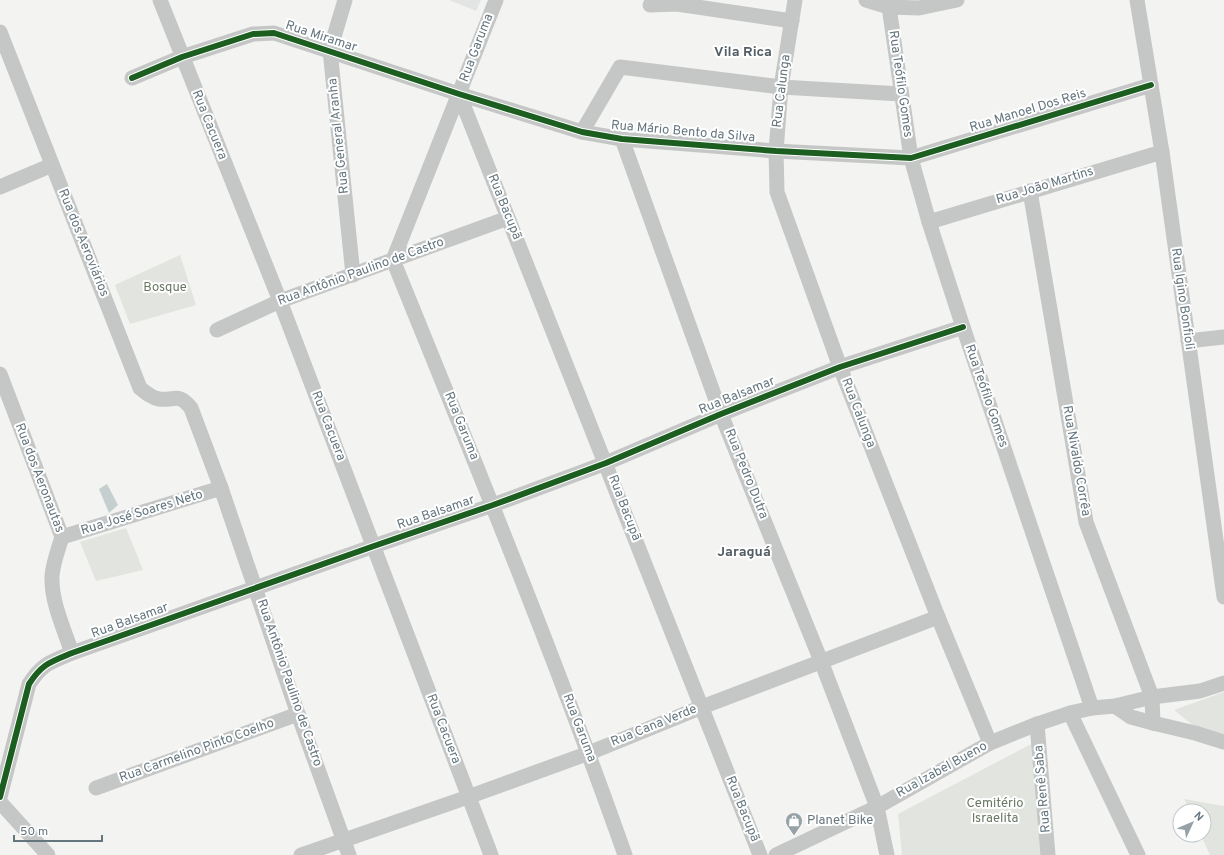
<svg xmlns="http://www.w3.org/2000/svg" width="1224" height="855" font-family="Overpass,sans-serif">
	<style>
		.built { fill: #e3e4e4 }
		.green { fill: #e2e4df }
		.water { fill: #c5cfcf }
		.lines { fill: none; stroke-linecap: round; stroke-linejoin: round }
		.minor { stroke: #c5c7c7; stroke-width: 15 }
		.cycleway-casing { stroke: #fff; stroke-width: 8 }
		.cycleway { stroke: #1b5e20; stroke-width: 6 }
		.labels { text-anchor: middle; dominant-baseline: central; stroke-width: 4; stroke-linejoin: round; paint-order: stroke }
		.street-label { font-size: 13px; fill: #65767f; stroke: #fff }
		.park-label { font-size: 13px; fill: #697763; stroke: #fff }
		.poi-label { font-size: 13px; fill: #65767f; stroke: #fff; text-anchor: start }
		.neighbourhood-label { font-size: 14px; font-weight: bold; fill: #525e65; stroke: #fff }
	</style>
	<rect width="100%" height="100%" fill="#f3f3f1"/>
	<polygon class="built" points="449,0 481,0 476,11"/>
	<g class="green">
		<polygon points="180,255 196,305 130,324 115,285"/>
		<polygon points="126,528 143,570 96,581 80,542"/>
		<polygon points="1224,692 1224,737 1198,729 1174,710"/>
		<polygon points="1035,742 1042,855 902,855 898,814"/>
		<polygon points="1184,799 1224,806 1224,855 1210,855 1201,835 1204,835 1204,811 1190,811"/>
	</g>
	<polygon class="water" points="107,484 118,505 109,513 99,489"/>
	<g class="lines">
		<g class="minor">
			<polyline points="160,0 280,301 491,855"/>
			<polyline points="345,0 330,50 353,275"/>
			<path d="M496 0 393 260C473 457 554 654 625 855"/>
			<polyline points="795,0 781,87 776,151 777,192 840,367 938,617 990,743"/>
			<polyline points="866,0 889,7 919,8 957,0"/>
			<polyline points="1137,0 1162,152 1224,597"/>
			<polyline points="650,5 677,4 792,21"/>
			<polyline points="889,7 911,158 929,222 963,327 1092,708"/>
			<path d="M0 32 140 388C146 393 152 398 159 399 175 401 178 392 191 408L221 488 298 714 349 855"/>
			<polyline points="132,78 182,57 253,34 274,33 459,94 582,132 622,139 776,151 911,158 1151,85"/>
			<polyline points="459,94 760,855"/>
			<polyline points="582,132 620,67 781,87 901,94"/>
			<polyline points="622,139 721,414 821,661 877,807 887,855"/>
			<polyline points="0,187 52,165"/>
			<polyline points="1030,191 1086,522 1152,697 1153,723"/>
			<polyline points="929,222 1162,152"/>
			<polyline points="217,330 280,301 508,218"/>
			<polyline points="1188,341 1224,337"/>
			<path d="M0 374 62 537C58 550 53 563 52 576 51 602 64 629 72 653"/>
			<polyline points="62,537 221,488"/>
			<polyline points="1115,706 1131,717 1153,723 1195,733 1224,742"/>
			<polyline points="1070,713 1138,855"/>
			<polyline points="1037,724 1048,855"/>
			<polyline points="96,788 298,714"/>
			<path d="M0 797 29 684C42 664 50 662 72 653L374 546 493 505 606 463 721 414 840 367 963 327"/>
			<polyline points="0,802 48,855"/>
			<polyline points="301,855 468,797 589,753 702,707 938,617"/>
			<polyline points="776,855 877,807 990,743 1037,724 1070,713 1092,708 1115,706 1152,697 1200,691 1224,683"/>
		</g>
		<defs>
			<g id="cycleway">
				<polyline points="132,78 182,57 253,34 274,33 459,94 582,132 622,139 776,151 911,158 1151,85"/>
				<path d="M0 797 29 684C42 664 50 662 72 653L374 546 493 505 606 463 721 414 840 367 963 327"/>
			</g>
		</defs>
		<use href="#cycleway" class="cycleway-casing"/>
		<use href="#cycleway" class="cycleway"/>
	</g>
	<defs>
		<symbol id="shop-pin" viewBox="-11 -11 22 30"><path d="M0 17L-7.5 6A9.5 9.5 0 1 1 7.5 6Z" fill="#97a2a7" stroke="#fff"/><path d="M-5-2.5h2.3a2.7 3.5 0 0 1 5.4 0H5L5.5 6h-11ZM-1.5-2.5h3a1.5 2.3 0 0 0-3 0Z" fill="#fff"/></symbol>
	</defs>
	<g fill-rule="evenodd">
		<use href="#shop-pin" x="784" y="811" width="20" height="27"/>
	</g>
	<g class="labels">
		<g class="street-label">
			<text transform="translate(321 37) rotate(18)">Rua Miramar</text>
			<text transform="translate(477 48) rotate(-69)">Rua Garuma</text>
			<text transform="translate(900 84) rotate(82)">Rua Teófilo Gomes</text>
			<text transform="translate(782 91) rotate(-83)">Rua Calunga</text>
			<text transform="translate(1028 111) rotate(-17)">Rua Manoel Dos Reis</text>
			<text transform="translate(209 125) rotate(68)">Rua Cacuera</text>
			<text transform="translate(683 132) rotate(5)">Rua Mário Bento da Silva</text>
			<text transform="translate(339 136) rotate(-96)">Rua General Aranha</text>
			<text transform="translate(1045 186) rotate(-17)">Rua João Martins</text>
			<text transform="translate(504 207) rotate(68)">Rua Bacupã</text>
			<text transform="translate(83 243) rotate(68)">Rua dos Aeroviários</text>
			<text transform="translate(361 272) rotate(-20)">Rua Antônio Paulino de Castro</text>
			<text transform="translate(1182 299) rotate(82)">Rua Igino Bonfioli</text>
			<text transform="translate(737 396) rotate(-22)">Rua Balsamar</text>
			<text transform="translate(986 396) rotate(71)">Rua Teófilo Gomes</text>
			<text transform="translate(858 413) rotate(69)">Rua Calunga</text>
			<text transform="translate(328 426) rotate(69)">Rua Cacuera</text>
			<text transform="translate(461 426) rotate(68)">Rua Garuma</text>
			<text transform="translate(1076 461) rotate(80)">Rua Nivaldo Corrêa</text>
			<text transform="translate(746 474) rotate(68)">Rua Pedro Dutra</text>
			<text transform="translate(39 478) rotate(69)">Rua dos Aeronautas</text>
			<text transform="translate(624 508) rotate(69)">Rua Bacupã</text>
			<text transform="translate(142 513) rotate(-17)">Rua José Soares Neto</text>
			<text transform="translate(436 513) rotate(-19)">Rua Balsamar</text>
			<text transform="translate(130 621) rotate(-20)">Rua Balsamar</text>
			<text transform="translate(289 683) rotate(71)">Rua Antônio Paulino de Castro</text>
			<text transform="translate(654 726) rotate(-22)">Rua Cana Verde</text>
			<text transform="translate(579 728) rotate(69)">Rua Garuma</text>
			<text transform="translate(443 729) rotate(69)">Rua Cacuera</text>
			<text transform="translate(197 751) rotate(-20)">Rua Carmelino Pinto Coelho</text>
			<text transform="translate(942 770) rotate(-29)">Rua Izabel Bueno</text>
			<text transform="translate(1043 789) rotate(-95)">Rua Renê Saba</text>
			<text transform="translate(742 809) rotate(68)">Rua Bacupã</text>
		</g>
		<g class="park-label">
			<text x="165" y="288">Bosque</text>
			<text x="995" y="804">Cemitério<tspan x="995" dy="15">Israelita</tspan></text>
		</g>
		<g class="poi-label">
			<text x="807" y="821">Planet Bike</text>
		</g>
		<g class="neighbourhood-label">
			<text x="743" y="52">Vila Rica</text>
			<text x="744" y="552">Jaraguá</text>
		</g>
	</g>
	<g transform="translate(1192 823) rotate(46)"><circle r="19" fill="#ffffff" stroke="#c1c8cc"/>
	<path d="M0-3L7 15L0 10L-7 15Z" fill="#97a2a7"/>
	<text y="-6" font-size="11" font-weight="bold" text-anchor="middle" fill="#65767f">N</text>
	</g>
	<path d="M14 835v6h88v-6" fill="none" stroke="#65767f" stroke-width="2"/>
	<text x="20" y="835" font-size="12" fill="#65767f" stroke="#ffffff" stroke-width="3" paint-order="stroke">50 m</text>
</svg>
